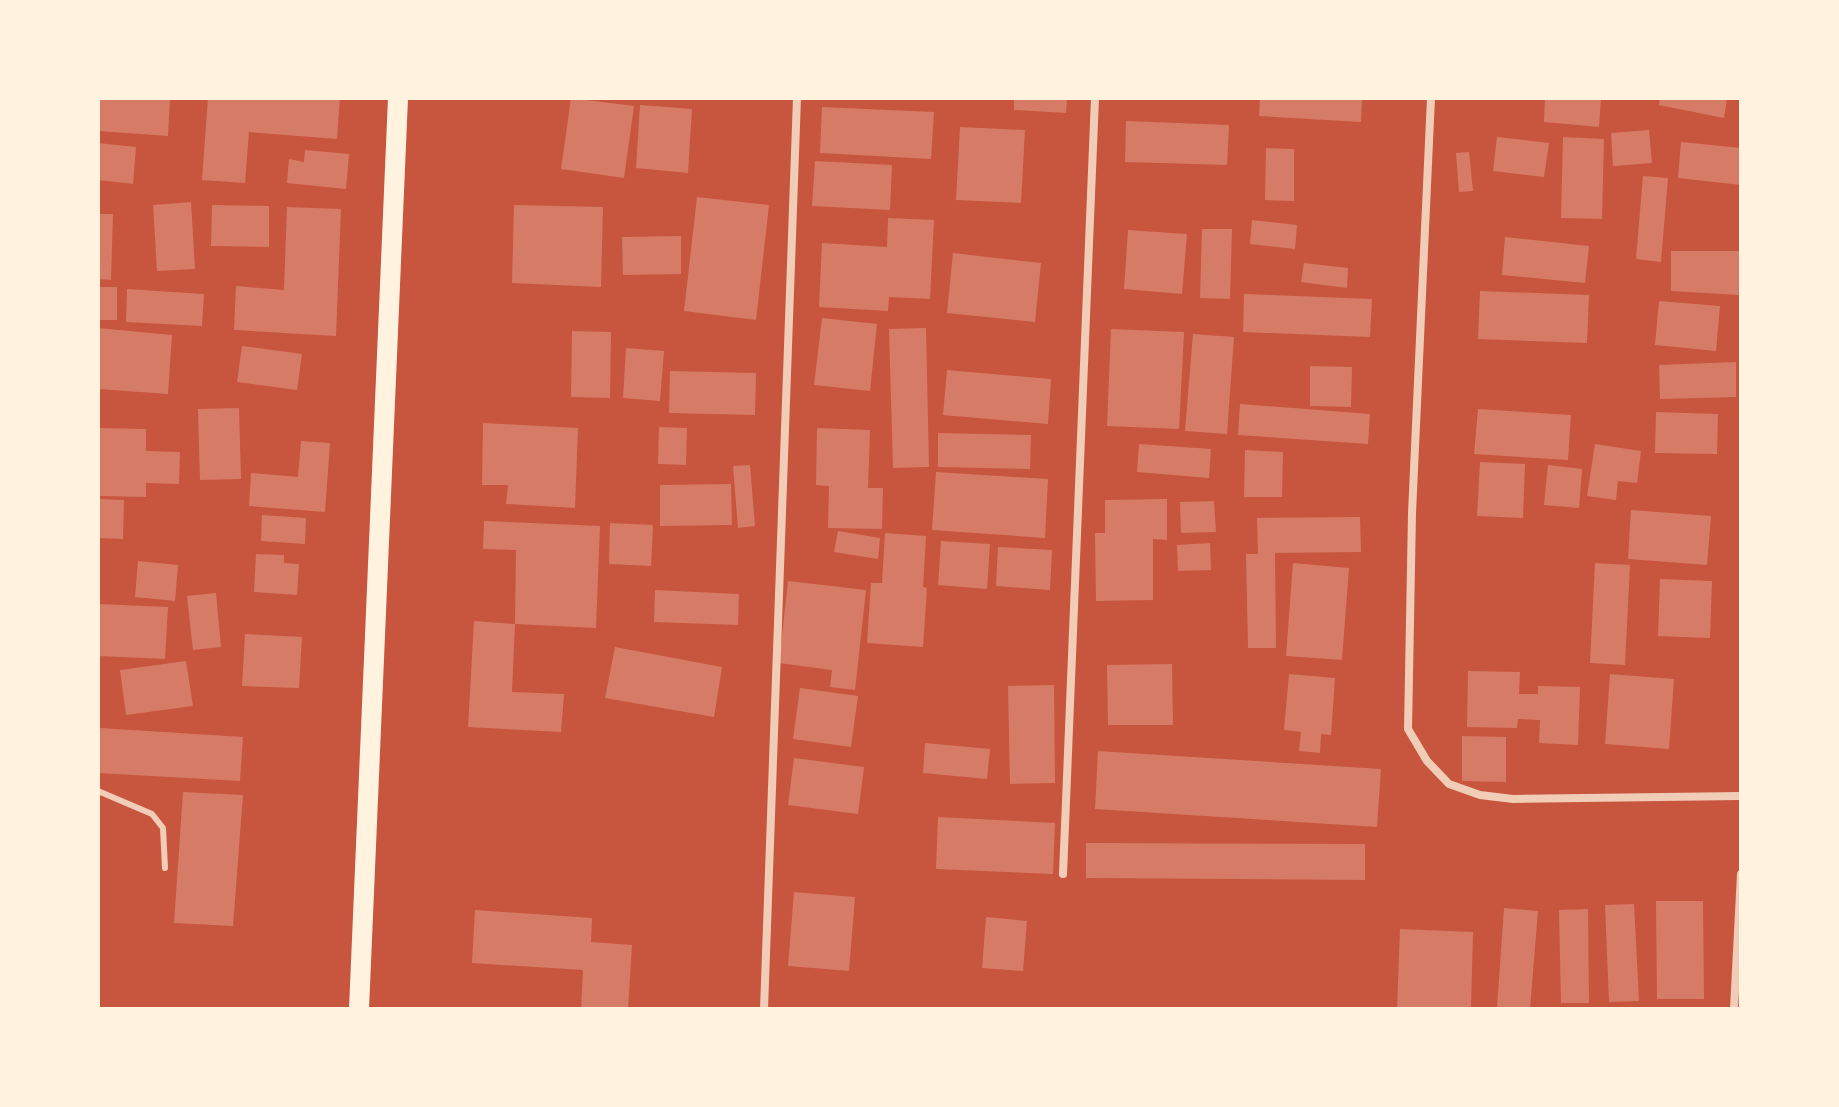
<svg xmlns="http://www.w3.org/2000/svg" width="1839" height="1107" font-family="Mulish,sans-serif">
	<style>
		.building { fill: #d67c66 }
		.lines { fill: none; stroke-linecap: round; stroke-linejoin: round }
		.service { stroke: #f1ccb7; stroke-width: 6 }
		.minor { stroke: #f1ccb7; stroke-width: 8 }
		.primary { stroke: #fff3e0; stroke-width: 20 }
	</style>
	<rect width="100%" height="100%" fill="#c8553d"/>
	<g class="building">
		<polygon points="98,98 170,98 168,136 98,131"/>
		<polygon points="208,98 340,98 337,139 249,132 245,183 202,180"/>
		<polygon points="571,98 634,106 624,178 561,169"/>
		<polygon points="1014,98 1067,98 1066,113 1014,110"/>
		<polygon points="1260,98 1362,98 1361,122 1259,116"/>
		<polygon points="1545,98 1601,98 1599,127 1544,122"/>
		<polygon points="1660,98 1727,98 1724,118 1659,105"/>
		<polygon points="640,105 692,109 688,173 636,168"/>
		<polygon points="822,107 934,112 931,159 820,153"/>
		<polygon points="1126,121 1229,125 1227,165 1125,162"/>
		<polygon points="960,127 1025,130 1021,203 956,200"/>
		<polygon points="1649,130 1652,163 1613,166 1611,133"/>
		<polygon points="1497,137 1549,143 1544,177 1493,171"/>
		<polygon points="1563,137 1604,139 1602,219 1561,218"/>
		<polygon points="1681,142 1741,148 1741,185 1678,178"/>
		<polygon points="98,143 136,147 133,184 98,180"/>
		<polygon points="1266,148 1294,149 1294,201 1265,200"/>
		<polygon points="305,150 349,154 346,189 287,183 289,159 304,162"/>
		<polygon points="1469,152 1473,191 1459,192 1456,153"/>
		<polygon points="815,161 892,165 890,210 812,206"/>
		<polygon points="1643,176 1668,178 1661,262 1636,259"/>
		<polygon points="697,197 769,205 756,320 684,311"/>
		<polygon points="191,202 195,269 157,271 153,205"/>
		<polygon points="212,205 269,206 269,247 211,246"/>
		<polygon points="514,205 603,207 601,287 512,283"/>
		<polygon points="287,207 341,209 336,336 234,330 236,286 284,290"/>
		<polygon points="98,214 113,214 111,280 98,279"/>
		<polygon points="888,218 934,220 930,299 889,297 888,311 819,307 822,243 887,247"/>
		<polygon points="1252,220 1297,225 1295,249 1250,244"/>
		<polygon points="1202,229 1232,229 1230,299 1200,298"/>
		<polygon points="1128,230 1187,234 1182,294 1124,289"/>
		<polygon points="681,236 681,274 623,275 622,237"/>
		<polygon points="1505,237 1589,246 1585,283 1502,275"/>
		<polygon points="1671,251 1741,251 1739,295 1671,291"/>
		<polygon points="953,253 1041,263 1035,322 947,313"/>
		<polygon points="1304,263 1348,268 1347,288 1301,282"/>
		<rect x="98" y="287" width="19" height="33"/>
		<polygon points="127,289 204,294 202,326 126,322"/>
		<polygon points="1480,291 1589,295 1587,343 1478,339"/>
		<polygon points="1244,294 1372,299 1370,337 1243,332"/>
		<polygon points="1659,301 1720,306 1716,351 1655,345"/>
		<polygon points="822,318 877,324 870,391 814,385"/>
		<polygon points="98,328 172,335 168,394 98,389"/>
		<polygon points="926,328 929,467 893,468 889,329"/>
		<polygon points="1111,329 1184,332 1179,429 1107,426"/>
		<polygon points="572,331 611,332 610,398 571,397"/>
		<polygon points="1193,334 1234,337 1227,434 1185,431"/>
		<polygon points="242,346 302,354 297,390 237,382"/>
		<polygon points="626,348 664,351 660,401 623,398"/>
		<polygon points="1736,362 1736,397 1660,399 1659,365"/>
		<polygon points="1310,366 1352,367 1351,407 1310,406"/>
		<polygon points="947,370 1051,379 1048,424 943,415"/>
		<polygon points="670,371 756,373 755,415 669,413"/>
		<polygon points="1240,404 1370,414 1368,444 1238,435"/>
		<polygon points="239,408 241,479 200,480 198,409"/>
		<polygon points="1478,409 1571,415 1568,460 1474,454"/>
		<polygon points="1656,412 1718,414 1717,454 1655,453"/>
		<polygon points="483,423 578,428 575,508 506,504 508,485 482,485"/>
		<polygon points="659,427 687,428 686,465 658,464"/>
		<polygon points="98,428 146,429 146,451 180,452 179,484 146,483 146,497 98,496"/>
		<polygon points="817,428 870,430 868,488 883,488 882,529 828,528 829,486 816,485"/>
		<polygon points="938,433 1031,435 1030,469 938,467"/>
		<polygon points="301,441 330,443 325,512 249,506 251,473 298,477"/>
		<polygon points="1139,444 1211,449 1209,478 1137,472"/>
		<polygon points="1595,444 1641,451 1637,483 1618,481 1616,500 1587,496"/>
		<polygon points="1245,450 1283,452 1282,497 1244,497"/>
		<polygon points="1480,462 1525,464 1523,518 1477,516"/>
		<polygon points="750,465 755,526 738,528 733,466"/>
		<polygon points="1548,465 1582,469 1579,508 1544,505"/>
		<polygon points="936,472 1048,479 1045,538 932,530"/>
		<polygon points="731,484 732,525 660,526 660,485"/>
		<polygon points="98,499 124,500 123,539 98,538"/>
		<polygon points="1167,499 1167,540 1153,539 1153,600 1096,601 1095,533 1105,533 1105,500"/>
		<polygon points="1214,501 1216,532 1181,533 1180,502"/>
		<polygon points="1631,510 1711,516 1707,565 1628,559"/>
		<polygon points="262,515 306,518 305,544 261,541"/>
		<polygon points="1360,517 1361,552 1275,553 1276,648 1248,648 1246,554 1258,554 1257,518"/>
		<polygon points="484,521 600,526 596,628 515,624 512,692 564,694 561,732 468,727 474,621 515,624 516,550 483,549"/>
		<polygon points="610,523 653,525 651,566 609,564"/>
		<polygon points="838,531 880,538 878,559 834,552"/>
		<polygon points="885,533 926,536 923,587 927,588 923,647 867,643 871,583 882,583"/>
		<polygon points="941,541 990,544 987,589 938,585"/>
		<polygon points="1210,543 1211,570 1178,571 1177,545"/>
		<polygon points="998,547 1052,550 1050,590 996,586"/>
		<polygon points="256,554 284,555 284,563 299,564 297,595 254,592"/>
		<polygon points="138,561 178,565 175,601 135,597"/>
		<polygon points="1293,563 1349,568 1342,660 1286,656"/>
		<polygon points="1595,563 1630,565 1625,665 1590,663"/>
		<polygon points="1660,579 1712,581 1710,638 1658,636"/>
		<polygon points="788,581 866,590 855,690 830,687 832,670 779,663"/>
		<polygon points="655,590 739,594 738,625 654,622"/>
		<polygon points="216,593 221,647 193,650 187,596"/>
		<polygon points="98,604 168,607 165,659 98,656"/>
		<polygon points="245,634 302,637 299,688 242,686"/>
		<polygon points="615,647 722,667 714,717 605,698"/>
		<polygon points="186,661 193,706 126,715 120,670"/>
		<polygon points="1172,664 1173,725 1108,725 1107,665"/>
		<polygon points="1468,671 1520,672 1519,694 1538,694 1538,686 1580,687 1578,745 1539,743 1540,720 1518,719 1517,728 1467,727"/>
		<polygon points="1289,674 1335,678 1331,735 1321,734 1320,753 1299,751 1301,732 1284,730"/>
		<polygon points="1610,674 1674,679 1669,749 1605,744"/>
		<polygon points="1054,685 1055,783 1010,784 1008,686"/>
		<polygon points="800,688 858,696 851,747 793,739"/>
		<polygon points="100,728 243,737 240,781 98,773"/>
		<polygon points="1462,736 1506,737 1506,782 1462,781"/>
		<polygon points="925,743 990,749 987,779 923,773"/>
		<polygon points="1098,751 1381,769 1377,827 1095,809"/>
		<polygon points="794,758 864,767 858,814 788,805"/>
		<polygon points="183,792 243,795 233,926 174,923"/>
		<polygon points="938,817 1055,823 1053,874 936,869"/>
		<polygon points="1086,843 1365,844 1365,880 1086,878"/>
		<polygon points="794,892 855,897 849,971 788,966"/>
		<polygon points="1656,901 1703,901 1704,999 1657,999"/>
		<polygon points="1634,904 1639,1001 1609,1002 1605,905"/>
		<polygon points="1504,908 1538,911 1530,1009 1497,1007"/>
		<polygon points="1588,909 1589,1003 1561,1003 1559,910"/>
		<polygon points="475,910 592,918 591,942 632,945 628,1009 581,1009 583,970 472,963"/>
		<polygon points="986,917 1027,921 1023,971 982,968"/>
		<polygon points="1400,929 1473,932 1471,1009 1397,1009"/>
	</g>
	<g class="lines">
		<polyline class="service" points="98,791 152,814 163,828 165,868"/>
		<g class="minor">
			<polyline points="1431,98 1412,513 1408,729 1427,761 1449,784 1480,795 1513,799 1741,796"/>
			<polyline points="1063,874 1095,98"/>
			<polyline points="764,1009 797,98"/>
			<polyline points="1734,1009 1741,874"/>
		</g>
		<polyline class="primary" points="359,1009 398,98"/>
	</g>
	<rect width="1839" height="1107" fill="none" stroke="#fff3e0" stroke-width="200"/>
</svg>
